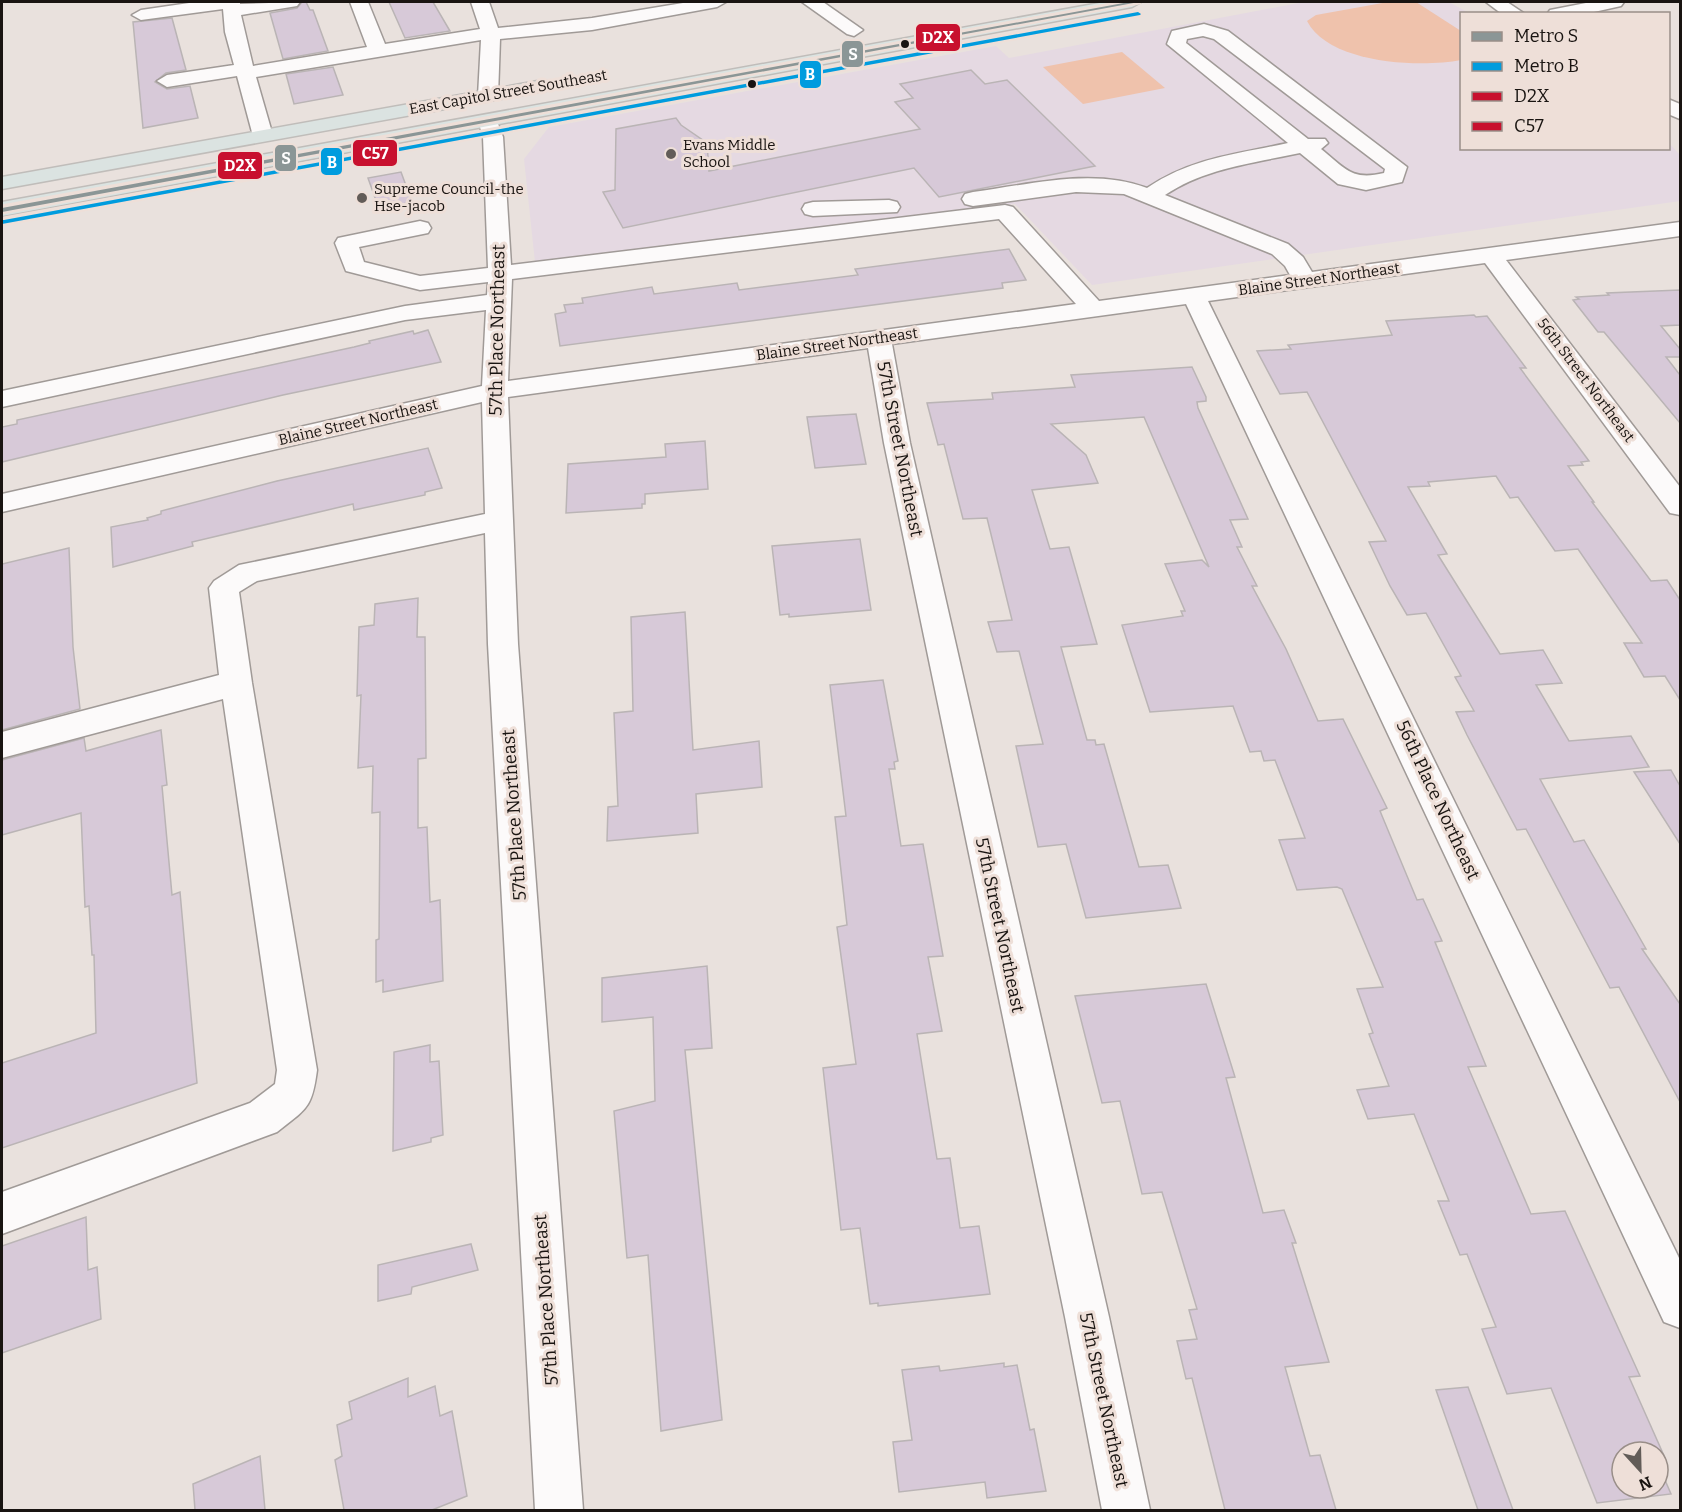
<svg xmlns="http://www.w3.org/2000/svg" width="1682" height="1512" font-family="Bitter,serif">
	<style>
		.education { fill: #e5d9e2 }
		.green { fill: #efc2ac }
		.building { fill: #d7c9d8; stroke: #bab4b5; stroke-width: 1.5 }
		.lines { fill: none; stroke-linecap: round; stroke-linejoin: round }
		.minor-casing { stroke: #a09a97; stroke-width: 3 }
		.major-casing { stroke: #c0bdba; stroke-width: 3 }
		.minor { fill: #fcfafa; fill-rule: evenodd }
		.major { fill: #dbe3e1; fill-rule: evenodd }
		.bus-1-casing { stroke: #eedfd8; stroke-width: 5 }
		.bus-2-casing { stroke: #eedfd8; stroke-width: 5 }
		.bus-1 { fill: #c8102e; fill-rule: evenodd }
		.bus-2 { fill: #c8102e; fill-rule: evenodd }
		.metro-1-casing { stroke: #eedfd8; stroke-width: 5 }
		.metro-2-casing { stroke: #eedfd8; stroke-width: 5 }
		.metro-1 { fill: #8b9696; fill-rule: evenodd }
		.metro-2 { fill: #009cde; fill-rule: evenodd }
		.bus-dot { fill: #191411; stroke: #eedfd8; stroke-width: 2 }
		.poi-dot { fill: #625c58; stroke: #eedfd8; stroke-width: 2 }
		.labels { text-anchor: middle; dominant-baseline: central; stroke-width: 6; stroke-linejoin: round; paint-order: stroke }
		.far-street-label { font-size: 15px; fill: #191411; stroke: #eedfd8 }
		.far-poi-label { font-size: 15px; fill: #191411; stroke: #eedfd8; text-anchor: start }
		.street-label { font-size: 18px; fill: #191411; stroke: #eedfd8 }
		.line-badge { stroke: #eedfd8; stroke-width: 2 }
		.badge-label { font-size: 16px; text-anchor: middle; font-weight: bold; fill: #fff }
	</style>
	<rect width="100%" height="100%" fill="#e9e1dd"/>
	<polygon class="education" points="1304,2 1449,2 1469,13 1462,14 1462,148 1668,148 1669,143 1680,155 1680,201 1092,285 1015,204 535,262 524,159 549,127 996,46 1009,58"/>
	<g class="green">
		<path d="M1388 2H1416L1461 31V60C1420 68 1329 64 1307 21L1316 15Z"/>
		<polygon points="1122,52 1165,88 1083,104 1043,67"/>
	</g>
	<g class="building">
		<polygon points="302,2 306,2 310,10 313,10 328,51 283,59 270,13 297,8"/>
		<polygon points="389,2 433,2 450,31 405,38"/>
		<polygon points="172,18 186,70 166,73 155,82 167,89 190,86 198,118 143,128 133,22"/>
		<polygon points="333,67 343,95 294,104 286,74"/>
		<polygon points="971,70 985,84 1007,80 1095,166 939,197 914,168 623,228 603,192 615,190 616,129 676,118 681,125 707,143 709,171 920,129 895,102 913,98 900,84"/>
		<polygon points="401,172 412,202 379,209 368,178"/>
		<polygon points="1009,249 1026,280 1002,283 1003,288 560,346 555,314 566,312 564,305 583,303 582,298 652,287 654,294 737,283 739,290 858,275 855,269"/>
		<polygon points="1680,290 1680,325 1661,326 1680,349 1680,357 1666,357 1680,375 1680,423 1604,332 1598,332 1573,300 1579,299 1576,297 1609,295 1607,293"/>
		<polygon points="1474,315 1476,317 1487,316 1526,368 1520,368 1589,461 1581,462 1583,465 1568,466 1594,502 1592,502 1651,581 1667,580 1680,600 1680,700 1665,676 1644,677 1624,643 1642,643 1578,549 1555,551 1518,497 1510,498 1496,476 1428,482 1430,486 1408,487 1447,554 1438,555 1500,654 1543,650 1562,683 1536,685 1569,741 1631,736 1649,767 1540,779 1574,842 1584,840 1646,949 1642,949 1680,1004 1680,1102 1619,987 1610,988 1526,829 1517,830 1467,735 1456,712 1474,711 1455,677 1461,676 1426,613 1407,615 1390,586 1369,542 1386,541 1307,392 1280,394 1257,351 1291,349 1288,345 1392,335 1386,321"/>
		<polygon points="428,330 441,362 283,395 2,462 2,427 17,424 17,420 354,347 370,343 369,341 413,331 414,334"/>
		<polygon points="1192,367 1206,397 1206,401 1197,402 1198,408 1248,519 1230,520 1242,547 1237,547 1257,586 1252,586 1286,649 1318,721 1343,719 1387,808 1380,811 1417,900 1423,899 1442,941 1435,942 1486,1066 1468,1067 1531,1214 1565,1211 1640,1376 1629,1377 1665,1458 1658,1459 1658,1452 1622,1452 1622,1488 1658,1488 1658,1464 1671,1494 1597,1503 1551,1388 1507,1394 1482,1329 1496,1327 1467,1254 1460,1255 1438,1201 1449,1201 1414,1114 1368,1119 1357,1090 1389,1086 1369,1034 1373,1033 1357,989 1383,987 1342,889 1337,887 1297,890 1279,840 1305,838 1275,760 1264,761 1261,751 1250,752 1233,706 1150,712 1122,625 1183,616 1181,611 1185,611 1165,564 1202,560 1209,567 1144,417 1051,424 1086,455 1098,483 1032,490 1050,549 1069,547 1097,644 1061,647 1087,740 1095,740 1096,745 1104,744 1139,867 1168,865 1181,908 1086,918 1066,844 1038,847 1016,746 1043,744 1019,651 997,652 988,622 1012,620 987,518 963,519 944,444 938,445 927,403 993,399 992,393 1075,387 1071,375"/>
		<polygon points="856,414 866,464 815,468 807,417"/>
		<polygon points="705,441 708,489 645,494 645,504 642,504 642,508 566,513 568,464 666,457 665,444"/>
		<polygon points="428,448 442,488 425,492 425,495 354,510 353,504 192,542 193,546 113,567 111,527 148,520 147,518 161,514 161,511 277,481"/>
		<polygon points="860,539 871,610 789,617 789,614 780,615 772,546"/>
		<polygon points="69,548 73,647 80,709 2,730 2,564"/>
		<polygon points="418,598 417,637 425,637 426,758 418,759 418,828 427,827 430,902 440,900 443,981 383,992 383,980 376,982 376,940 379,939 380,812 372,813 373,766 358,768 361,695 357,696 359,627 374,625 375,604"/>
		<polygon points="685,612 693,750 759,741 762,787 696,794 698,833 607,841 608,807 618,806 614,713 633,711 631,617"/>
		<polygon points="883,680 898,761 894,762 895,769 889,769 901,846 923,844 943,956 928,957 942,1031 917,1034 937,1159 950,1158 960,1228 979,1226 990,1294 878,1306 878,1303 870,1304 860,1228 841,1230 823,1068 856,1064 837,927 847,925 835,817 846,816 830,685"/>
		<polygon points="161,730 167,785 162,786 172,895 180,892 197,1083 2,1148 2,1063 96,1033 94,955 92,955 89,906 85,907 81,813 2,835 2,760 84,738 86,751"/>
		<polygon points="1671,770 1680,786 1680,844 1634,772"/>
		<polygon points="707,966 712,1048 685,1050 722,1420 661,1431 648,1255 627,1258 614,1111 655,1101 653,1017 602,1022 602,978"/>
		<polygon points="1206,984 1235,1077 1226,1078 1263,1213 1284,1210 1296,1243 1292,1243 1329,1362 1285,1367 1310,1456 1320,1455 1336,1510 1225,1510 1192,1378 1186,1379 1177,1341 1197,1339 1189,1310 1197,1309 1162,1192 1142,1194 1120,1101 1102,1103 1075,996"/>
		<polygon points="430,1045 430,1062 439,1061 443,1135 431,1138 431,1142 393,1151 394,1052"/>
		<polygon points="86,1217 88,1270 97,1267 101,1319 2,1353 2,1246"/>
		<polygon points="471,1244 478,1270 412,1287 411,1294 378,1301 378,1265"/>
		<polygon points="1004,1363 1004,1367 1017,1365 1030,1430 1034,1429 1046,1491 987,1498 985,1482 899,1492 893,1442 912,1440 902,1370 939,1366 940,1371"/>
		<polygon points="408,1378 408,1397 435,1386 440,1416 452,1411 467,1496 432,1510 344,1510 335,1460 342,1456 337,1425 352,1419 349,1402"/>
		<polygon points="1468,1387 1513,1510 1478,1510 1436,1390"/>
		<polygon points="260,1456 265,1510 195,1510 193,1484"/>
	</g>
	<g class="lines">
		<defs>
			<g id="minor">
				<polygon points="196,2 240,2 240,4 300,2 297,6 291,7 241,15 253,66 367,47 350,2 368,2 385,44 480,29 471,2 489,2 498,28 592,18 689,2 726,2 717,7 592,30 500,39 498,96 495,100 481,100 478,96 481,40 256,77 273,136 270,140 256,140 253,136 237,76 167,87 157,81 167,75 234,65 225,32 223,9 141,20 132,15 141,10"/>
				<polygon points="802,2 823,2 863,30 854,36 847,34"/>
				<polygon points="1486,2 1507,2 1525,14 1502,14"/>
				<polygon points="1591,2 1624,2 1621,6 1585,14 1547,14 1550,10"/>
				<path d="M1204 24 1228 31 1407 167 1402 182 1366 190 1338 184 1300 153C1254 163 1205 168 1165 195L1288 244 1303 257 1312 272 1680 222V236L1506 260 1680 487V515L1670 513 1485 263 1208 301 1680 1260V1328L1664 1322 1186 304 892 344 910 443 1109 1317 1150 1510H1102L1065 1317 884 443 868 348 508 397 518 644 583 1510H535L488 644 485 533 257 581 239 592 252 683 317 1070C312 1109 306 1109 277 1132L2 1234V1192L250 1103 275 1084 277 1070 223 699 2 758V732L219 675 209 588 214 581 239 565 485 514 482 402 2 512V494L482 386 486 310 405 320 2 407V391L405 306 487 295 488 282 420 290 346 271 335 243 338 238 420 221 428 223 431 228 428 233 359 247 364 262 420 276 488 268 483 137 478 120 481 116H495L503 137 511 265 1005 205 1013 207 1099 301 1290 275 1285 266 1272 254 1124 194 1076 192 973 206 965 204 962 199 965 194 973 192C1028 185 1093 167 1147 188 1191 158 1237 154 1288 143L1167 44 1172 31ZM1203 36 1214 39 1385 169 1384 173C1351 181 1345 168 1321 149L1328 143 1325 139H1308L1186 43 1187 39ZM999 219 1076 304 508 381 512 279Z"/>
				<polygon points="1668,99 1680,104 1680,119 1668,114"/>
				<polygon points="889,200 897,202 900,207 897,212 813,216 805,214 802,209 805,204 813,202"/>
			</g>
			<g id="major">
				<polygon points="1105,2 1141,2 1132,7 2,216 2,202"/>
				<polygon points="543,80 550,82 553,86 550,90 2,189 2,177"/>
			</g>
		</defs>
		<use href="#minor" class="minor-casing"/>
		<use href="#major" class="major-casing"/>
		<use href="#minor" class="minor"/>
		<use href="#major" class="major"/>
		<defs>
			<polygon id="bus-1" points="1127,2 1134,2 2,211 2,207"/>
			<polygon id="bus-2" points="1134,13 1136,14 1136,15 4,223 2,222 2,220 4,219"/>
		</defs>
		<use href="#bus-1" class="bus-1-casing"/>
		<use href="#bus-2" class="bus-2-casing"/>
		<use href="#bus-1" class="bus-1"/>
		<use href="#bus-2" class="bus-2"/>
		<defs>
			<polygon id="metro-1" points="1129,2 1139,2 2,212 2,208"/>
			<polygon id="metro-2" points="1138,12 1141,14 1140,15 2,224 2,220 4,220"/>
		</defs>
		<use href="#metro-1" class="metro-1-casing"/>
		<use href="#metro-2" class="metro-2-casing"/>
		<use href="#metro-1" class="metro-1"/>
		<use href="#metro-2" class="metro-2"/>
	</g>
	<g class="bus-dot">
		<circle cx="905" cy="44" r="5"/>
		<circle cx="752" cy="84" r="5"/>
	</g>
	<g class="poi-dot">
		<circle cx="671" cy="154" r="6"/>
		<circle cx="362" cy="198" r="6"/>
	</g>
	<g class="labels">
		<g class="far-street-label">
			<text transform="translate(508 92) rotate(-10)">East Capitol Street Southeast</text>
			<text transform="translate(1319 279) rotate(-8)">Blaine Street Northeast</text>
			<text transform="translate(837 344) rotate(-8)">Blaine Street Northeast</text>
			<text transform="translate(1586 380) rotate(53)">56th Street Northeast</text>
			<text transform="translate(358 422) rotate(-13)">Blaine Street Northeast</text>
		</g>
		<g class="far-poi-label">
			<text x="683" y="145">Evans Middle<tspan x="683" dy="17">School</tspan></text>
			<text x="374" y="189">Supreme Council-the<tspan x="374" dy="17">Hse-jacob</tspan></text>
		</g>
		<g class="street-label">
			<text transform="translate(497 330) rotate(-89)">57th Place Northeast</text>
			<text transform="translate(900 449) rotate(79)">57th Street Northeast</text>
			<text transform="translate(1438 800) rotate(65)">56th Place Northeast</text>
			<text transform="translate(514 815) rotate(-94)">57th Place Northeast</text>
			<text transform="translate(1000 925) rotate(78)">57th Street Northeast</text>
			<text transform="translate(546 1300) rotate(-94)">57th Place Northeast</text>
			<text transform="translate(1104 1400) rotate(78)">57th Street Northeast</text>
		</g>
	</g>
	<g class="line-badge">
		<rect x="915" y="23" width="46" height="29" rx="6" fill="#c8102e"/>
		<rect x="841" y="40" width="23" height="28" rx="6" fill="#8b9696"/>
		<rect x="799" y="60" width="23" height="29" rx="6" fill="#009cde"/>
		<rect x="352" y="139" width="46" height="28" rx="6" fill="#c8102e"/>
		<rect x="274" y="144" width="23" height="28" rx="6" fill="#8b9696"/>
		<rect x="320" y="147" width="23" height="29" rx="6" fill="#009cde"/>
		<rect x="217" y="151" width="46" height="29" rx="6" fill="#c8102e"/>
	</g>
	<g class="badge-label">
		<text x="938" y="43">D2X</text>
		<text x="853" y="60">S</text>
		<text x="810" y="80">B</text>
		<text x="375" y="159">C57</text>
		<text x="286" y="164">S</text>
		<text x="332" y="168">B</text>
		<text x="240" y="171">D2X</text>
	</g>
	<rect width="1682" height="1512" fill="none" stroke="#191411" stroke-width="6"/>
	<rect x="1460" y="12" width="210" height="138" fill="#eedfd8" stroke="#998e88" stroke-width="1.5"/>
	<rect x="1472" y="32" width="30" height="9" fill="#8b9696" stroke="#998e88" stroke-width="1.5"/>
	<text x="1514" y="42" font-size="18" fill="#191411">Metro S</text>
	<rect x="1472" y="62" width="30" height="9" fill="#009cde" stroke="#998e88" stroke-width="1.5"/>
	<text x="1514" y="72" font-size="18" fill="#191411">Metro B</text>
	<rect x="1472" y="92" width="30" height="9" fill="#c8102e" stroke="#998e88" stroke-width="1.5"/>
	<text x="1514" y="102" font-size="18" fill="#191411">D2X</text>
	<rect x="1472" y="122" width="30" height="9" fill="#c8102e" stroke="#998e88" stroke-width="1.5"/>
	<text x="1514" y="132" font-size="18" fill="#191411">C57</text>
	<g transform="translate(1640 1470) rotate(158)"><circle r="28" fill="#eedfd8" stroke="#998e88" stroke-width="1.5"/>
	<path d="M0-4.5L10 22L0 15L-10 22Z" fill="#625c58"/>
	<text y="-9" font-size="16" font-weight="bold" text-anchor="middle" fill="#191411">N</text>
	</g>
</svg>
